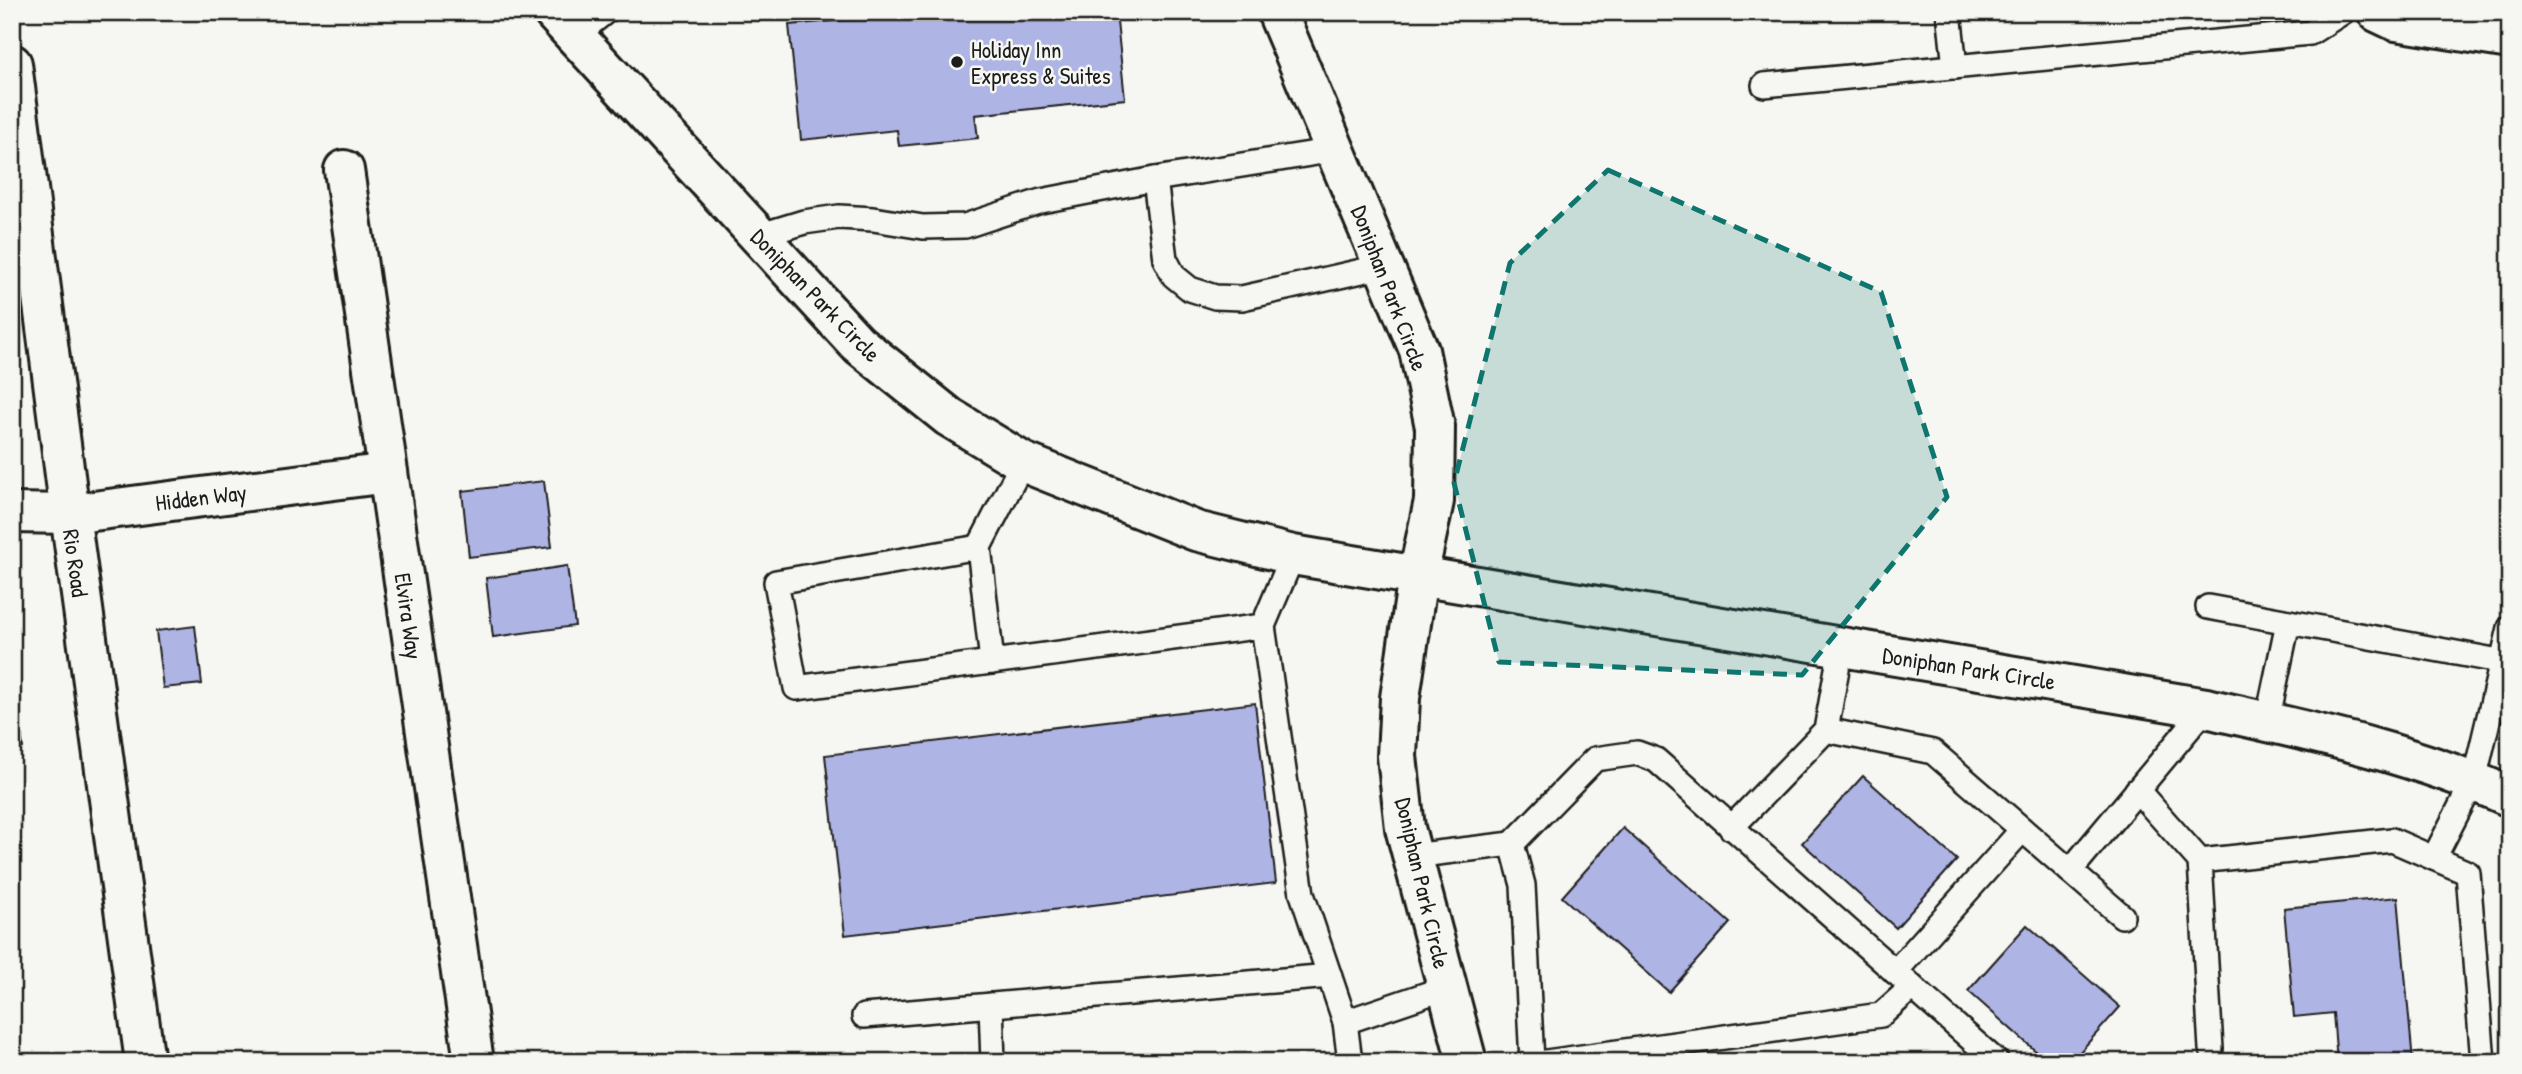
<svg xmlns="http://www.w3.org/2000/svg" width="2522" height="1074" font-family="'Patrick Hand',sans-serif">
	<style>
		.building { fill: #aeb5e5; stroke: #1c1c1c; stroke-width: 2 }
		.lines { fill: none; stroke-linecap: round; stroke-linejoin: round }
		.service-casing { stroke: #1c1c1c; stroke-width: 28 }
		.minor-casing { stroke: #1c1c1c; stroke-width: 44 }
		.service { stroke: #f6f6f2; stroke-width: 23 }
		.minor { stroke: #f6f6f2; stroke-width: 38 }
		.marked { fill: #0f766e; fill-opacity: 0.2; stroke: #0f766e; stroke-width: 5; stroke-dasharray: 14 9; stroke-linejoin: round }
		.poi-dot { fill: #1c1c1c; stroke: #f6f6f2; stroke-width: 2.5 }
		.labels { text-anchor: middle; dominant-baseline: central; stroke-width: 5; stroke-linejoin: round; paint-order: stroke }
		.poi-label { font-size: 23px; fill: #1c1c1c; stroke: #f6f6f2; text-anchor: start }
		.street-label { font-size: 23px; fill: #1c1c1c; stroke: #f6f6f2 }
	</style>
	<rect width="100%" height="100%" fill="#f6f6f2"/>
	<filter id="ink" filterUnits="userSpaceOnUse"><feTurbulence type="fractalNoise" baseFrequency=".0143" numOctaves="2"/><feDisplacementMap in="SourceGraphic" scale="14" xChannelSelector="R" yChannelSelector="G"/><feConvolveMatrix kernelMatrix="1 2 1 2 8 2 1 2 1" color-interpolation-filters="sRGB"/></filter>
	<g filter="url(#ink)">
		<g class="building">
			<polygon points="887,12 959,12 959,18 1011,12 1116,12 1125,99 975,115 978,138 899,146 897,130 801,140 789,25 887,16"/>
			<polygon points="544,481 552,547 469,557 462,491"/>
			<polygon points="567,566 575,626 493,637 486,578"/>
			<polygon points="195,626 202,684 163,688 156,631"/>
			<polygon points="12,682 15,682 23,748 12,749"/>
			<polygon points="1255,703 1276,883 845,935 825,755"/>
			<polygon points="1863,776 1957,860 1896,928 1802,843"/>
			<polygon points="1623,828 1730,923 1669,992 1562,897"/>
			<polygon points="2398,897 2413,1062 2337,1062 2333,1013 2294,1017 2284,908"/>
			<polygon points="2027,925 2120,1007 2071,1062 2048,1062 1968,991"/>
		</g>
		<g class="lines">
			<defs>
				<g id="service">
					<polyline points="1949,12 1955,67"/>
					<polyline points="575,36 605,12"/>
					<polyline points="1764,85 2310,33 2343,12"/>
					<polyline points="1335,150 1155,179 1165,259 1174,276 1190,289 1215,297 1242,298 1384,266"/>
					<polyline points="758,236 804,222 839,217 873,219 923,227 965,226 1041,201 1155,179"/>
					<polyline points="979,547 776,582 796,688 1263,626"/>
					<polyline points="1293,555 1263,626 1302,894 1345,1022 1350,1062"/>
					<polyline points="2208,607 2510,663"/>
					<polyline points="992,662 979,547 1023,462"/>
					<polyline points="2267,722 2288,622"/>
					<polyline points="1826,730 1841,647"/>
					<polyline points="2137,790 2200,861"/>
					<polyline points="1731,828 1826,730 1933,752 2122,916"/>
					<polyline points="1512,844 1595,759 1637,753 1656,760 1997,1062"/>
					<polyline points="1412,856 1512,844 1523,885 1532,1062"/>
					<polyline points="2434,858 2474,780 2510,628"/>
					<polyline points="2070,871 2206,708"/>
					<polyline points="1895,972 2022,830"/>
					<polyline points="991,1005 993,1062"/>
					<polyline points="864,1016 1330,976"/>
					<polyline points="1345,1022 1448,987"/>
					<polyline points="2211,1049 2200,861 2392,840 2468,873 2483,1062"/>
					<polyline points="1546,1062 1881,1015 1912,987"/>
				</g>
				<g id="minor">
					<polyline points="553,12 857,343 949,417 1023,462 1196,531 1293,555 1418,576 1434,501 1435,427 1419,350 1277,12"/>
					<polyline points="2377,12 2396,21 2510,39"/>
					<polyline points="12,64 70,514 145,1062"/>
					<polyline points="344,170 474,1062"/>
					<polyline points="12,513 70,514 388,473"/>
					<path d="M1467 1062 1405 828 1397 756 1400 698 1418 576 2206 708C2308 731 2414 753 2510 797"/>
				</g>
			</defs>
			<use href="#service" class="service-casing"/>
			<use href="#minor" class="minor-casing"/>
			<use href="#service" class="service"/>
			<use href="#minor" class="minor"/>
		</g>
	</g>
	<path class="marked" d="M1608 170 1881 292 1947 497 1802 675 1499 662 1454 483 1510 263Z"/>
	<circle class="poi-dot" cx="957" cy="62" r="7"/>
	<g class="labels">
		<g class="poi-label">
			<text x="971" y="49">Holiday Inn<tspan x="971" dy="26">Express &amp; Suites</tspan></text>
		</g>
		<g class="street-label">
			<text transform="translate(1390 288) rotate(69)">Doniphan Park Circle</text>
			<text transform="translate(816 295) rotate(46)">Doniphan Park Circle</text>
			<text transform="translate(201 497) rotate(-7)">Hidden Way</text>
			<text transform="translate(76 563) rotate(82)">Rio Road</text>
			<text transform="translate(409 616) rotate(82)">Elvira Way</text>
			<text transform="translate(1969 668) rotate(9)">Doniphan Park Circle</text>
			<text transform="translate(1423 883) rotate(77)">Doniphan Park Circle</text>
		</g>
	</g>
	<rect width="2522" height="1074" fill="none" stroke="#f6f6f2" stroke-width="42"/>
	<rect x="21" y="21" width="2480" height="1032" fill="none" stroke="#1c1c1c" stroke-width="2.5" filter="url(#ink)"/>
</svg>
